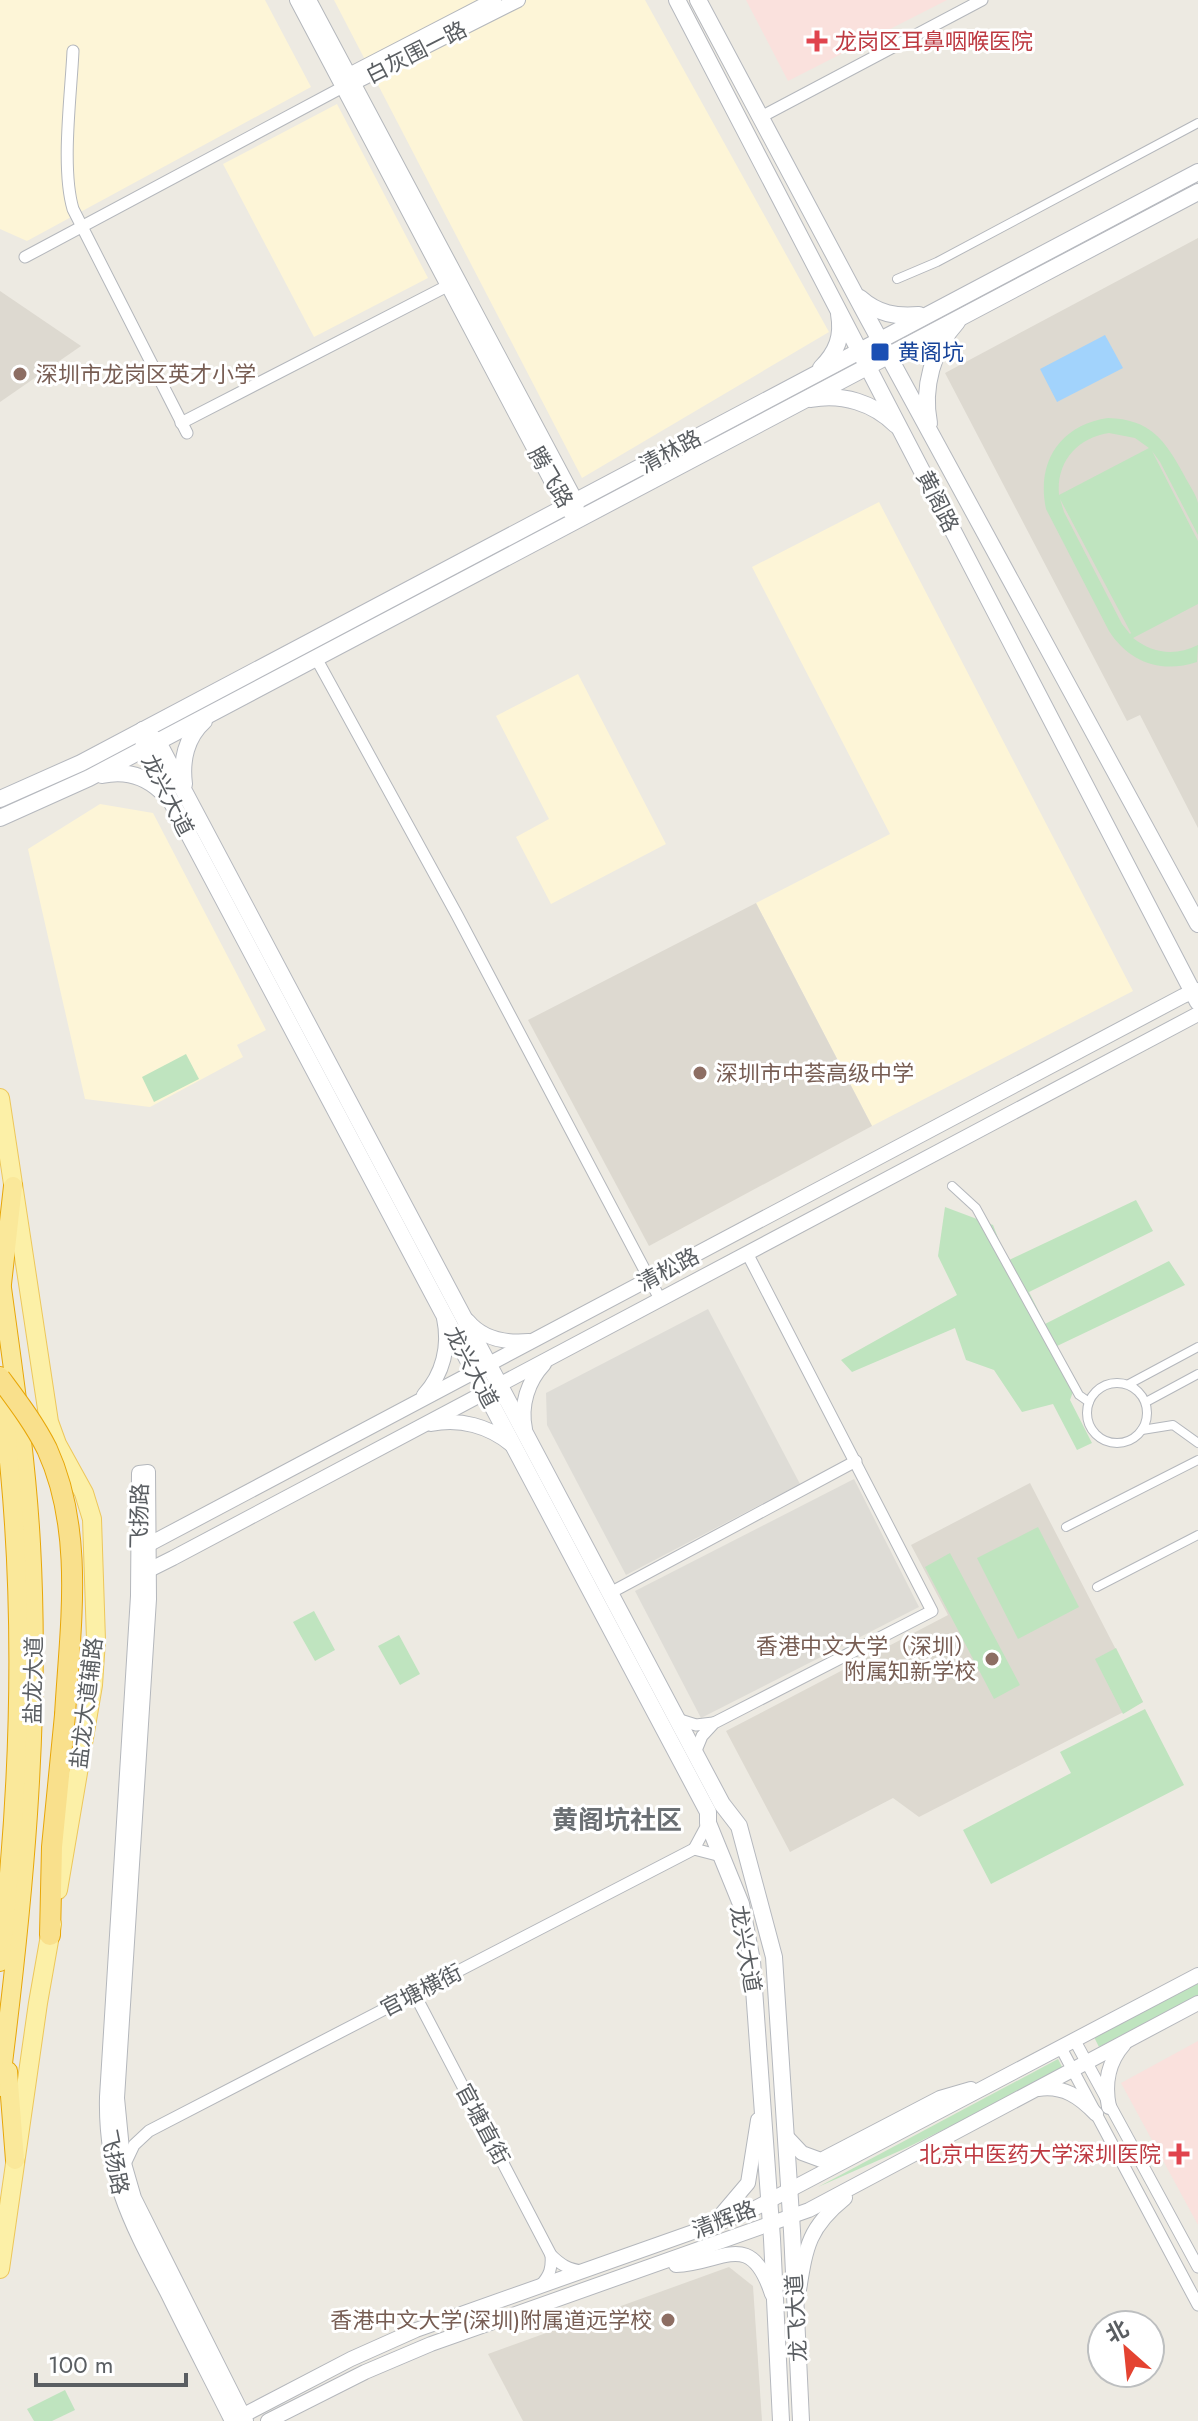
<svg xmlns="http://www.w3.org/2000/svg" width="1198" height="2421" font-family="Jost,'Noto Sans SC',sans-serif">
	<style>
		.commercial { fill: #fdf5d7 }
		.industrial { fill: #dedcd6 }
		.education { fill: #ddd9d0 }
		.medical { fill: #fae1dd }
		.green { fill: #bfe4bf; fill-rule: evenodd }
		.water { fill: #a2d3fc }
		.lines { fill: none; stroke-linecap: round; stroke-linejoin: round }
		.pedestrian-casing { stroke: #b4b7bc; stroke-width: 10 }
		.minor-casing { stroke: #b4b7bc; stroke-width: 13 }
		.tertiary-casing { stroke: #b4b7bc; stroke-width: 16 }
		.secondary-casing { stroke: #b5b8be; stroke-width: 18 }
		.primary-casing { stroke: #edc75b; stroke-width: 20 }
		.trunk-casing { stroke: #e8a607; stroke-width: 20 }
		.motorway-casing { stroke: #e8a607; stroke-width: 22 }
		.pedestrian { stroke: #fff; stroke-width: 8 }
		.minor { stroke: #fff; stroke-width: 11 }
		.tertiary { stroke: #fff; stroke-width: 14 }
		.secondary { stroke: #fff; stroke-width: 16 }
		.primary { stroke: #fcf0a7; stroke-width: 18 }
		.trunk { stroke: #fae89a; stroke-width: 18 }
		.motorway { stroke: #f9e08c; stroke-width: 20 }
		.motorway-bridge-casing { stroke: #e8a607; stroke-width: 22; stroke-linecap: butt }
		.motorway-bridge { stroke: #f9e08c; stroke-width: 20 }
		.health-dot { fill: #e0444e; stroke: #fff; stroke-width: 3 }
		.transit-dot { fill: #1a4fb4; stroke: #fff; stroke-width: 3 }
		.education-dot { fill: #8d6e63; stroke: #fff; stroke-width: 3 }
		.labels { text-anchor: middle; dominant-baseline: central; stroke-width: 6; stroke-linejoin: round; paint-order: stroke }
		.health-label { font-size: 22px; fill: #be3a42; stroke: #fff; text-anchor: start }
		.street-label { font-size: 22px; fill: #5a5e62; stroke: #fff }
		.transit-label { font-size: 22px; fill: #164399; stroke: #fff; text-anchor: start }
		.education-label { font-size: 22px; fill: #785e54; stroke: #fff; text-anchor: start }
		.quarter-label { font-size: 26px; font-weight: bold; fill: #6b7074; stroke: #fff }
	</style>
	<rect width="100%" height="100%" fill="#edeae2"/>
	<g class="commercial">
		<polygon points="0,0 265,0 311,87 27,241 0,229"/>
		<polygon points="334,0 645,0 829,332 582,478"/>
		<polygon points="337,104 428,278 314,337 223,164"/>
		<polygon points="879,502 1133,991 872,1126 756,903 890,834 752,567"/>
		<polygon points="578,674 666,844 551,904 516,837 549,819 496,716"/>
		<polygon points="100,804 153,813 266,1030 237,1045 243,1057 150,1107 85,1099 28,849"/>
	</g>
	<g class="industrial">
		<polygon points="708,1309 800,1484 626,1575 547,1425 546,1393"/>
		<polygon points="854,1479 919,1607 701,1718 635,1591"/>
	</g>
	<g class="education">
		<polygon points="1198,238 1198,828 1140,715 1127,721 945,373"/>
		<polygon points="0,291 81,346 0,402"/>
		<polygon points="756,903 872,1126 649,1246 528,1020"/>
		<polygon points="1030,1483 1143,1702 919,1817 893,1798 790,1852 726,1731 948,1615 911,1545"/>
		<polygon points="729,2267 753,2286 762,2421 523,2421 488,2354"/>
	</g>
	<g class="medical">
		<polygon points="746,0 947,0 788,81"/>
		<polygon points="1198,2041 1198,2225 1121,2083"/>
	</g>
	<g class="green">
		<path d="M1108 418C1150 419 1165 440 1184 475 1188 483 1196 494 1198 503 1198 512 1198 525 1198 535L1160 462 1152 451 1198 541V604L1133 638C1153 654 1176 656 1198 645L1197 662C1161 674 1129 662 1109 631L1046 509C1036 462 1060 425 1108 418ZM1109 433 1135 438 1149 448 1059 495C1056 462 1077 438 1109 433ZM1060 499 1131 633 1130 634 1122 624 1064 512Z"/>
		<polygon points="186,1054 199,1079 154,1102 142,1077"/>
		<polygon points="1136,1200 1153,1231 1029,1292 1045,1324 1169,1261 1185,1285 1055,1347 1075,1386 1070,1400 1092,1443 1077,1450 1053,1404 1022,1412 994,1370 966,1360 955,1328 852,1372 841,1360 957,1295 938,1256 945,1207 993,1225 1007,1261"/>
		<polygon points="1038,1527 1079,1607 1018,1639 977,1558"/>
		<polygon points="950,1553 1020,1685 994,1699 925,1567"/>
		<polygon points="314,1611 335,1650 315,1661 293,1622"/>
		<polygon points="399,1635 420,1674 400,1685 378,1646"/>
		<polygon points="1116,1648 1143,1702 1123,1714 1095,1659"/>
		<polygon points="1145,1709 1184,1785 991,1884 963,1830 1071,1773 1060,1752"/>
		<polygon points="1198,1982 1198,1995 1099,2047 1094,2037"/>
		<polygon points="1058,2059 1064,2071 904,2149 818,2187"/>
		<polygon points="65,2390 75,2410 52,2421 34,2421 27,2409"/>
	</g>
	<polygon class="water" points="1105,335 1123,368 1057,402 1040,369"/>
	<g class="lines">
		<defs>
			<g id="pedestrian">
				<polyline points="897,279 937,262 1198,123"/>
				<polyline points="952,1186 976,1208 1079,1395 1089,1402"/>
				<circle cx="1117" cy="1413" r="30"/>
				<polyline points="1129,1384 1198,1347"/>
				<polyline points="1146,1402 1198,1374"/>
				<polyline points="1142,1430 1173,1425 1198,1443"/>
				<polyline points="1066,1527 1198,1460"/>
				<polyline points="1097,1587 1198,1535"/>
			</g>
			<g id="minor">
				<path d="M73 51C71 95 61 168 73 209L187 433"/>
				<polyline points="761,117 982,0"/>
				<polyline points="25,257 343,87"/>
				<polyline points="181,423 455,282"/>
				<polyline points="316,658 457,915 660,1299"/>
				<polyline points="610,1593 856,1461"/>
				<polyline points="677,1719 696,1725 713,1723"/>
				<polyline points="695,1753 702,1736 714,1723 932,1611 747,1253"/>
				<polyline points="708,1823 694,1849 721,1856"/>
				<path d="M414 1993 551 2255C561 2265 568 2269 582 2271"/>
				<polyline points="1075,2041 1198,2267"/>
				<polyline points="1061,2048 1198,2305"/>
				<polyline points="125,2164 134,2145 149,2131 694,1849"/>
				<path d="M541 2285C550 2275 552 2268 551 2255"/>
			</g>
			<g id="tertiary">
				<polyline points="297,0 565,507 572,514"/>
				<polyline points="309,0 576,501 577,511"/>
				<polyline points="345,82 349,75 494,0"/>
				<polyline points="347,86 518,0"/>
				<path d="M468 1321C483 1339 507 1343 529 1341"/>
				<path d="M424 1395C443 1374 450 1346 444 1318"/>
				<path d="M431 1424C460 1418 489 1426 512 1445"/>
				<path d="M525 1429C520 1405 528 1381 544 1364"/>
				<polyline points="142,1548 1183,996 1198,990"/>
				<polyline points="141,1570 149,1570 173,1558 1198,1014"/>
				<path d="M1038 2089C1063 2085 1080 2097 1096 2114"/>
				<path d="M1109 2107C1104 2083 1108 2062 1124 2044"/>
				<polyline points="786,2136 802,2153 821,2160 940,2098 971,2089"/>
				<polyline points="715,2222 748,2183 758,2120"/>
				<path d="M676 2265C722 2264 750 2227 772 2294"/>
				<path d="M799 2290C806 2246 809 2227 845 2198"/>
				<polyline points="238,2418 351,2359 416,2330 744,2214 1198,1975"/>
				<path d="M232 2421C211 2379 189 2337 168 2294 132 2225 105 2178 107 2097L138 1596 139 1473 148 1472 149 1599 117 2098 123 2160 134 2198 246 2421"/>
				<polyline points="268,2421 365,2372 431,2344 809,2210 1198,2003"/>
			</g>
			<g id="secondary">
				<polyline points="677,0 1198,1002"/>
				<polyline points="698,0 864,311 1198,924"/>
				<path d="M860 298C878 314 896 317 919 315"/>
				<path d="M821 368C837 352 843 336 839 314"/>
				<path d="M811 399C842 393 874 403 896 425"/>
				<path d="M929 423C922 388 933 348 957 322"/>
				<polyline points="143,730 158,742 168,761 722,1804 739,1826 774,1957 792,2231 801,2421"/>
				<polyline points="143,730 144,750 708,1812 708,1823 741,1904 752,1961 772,2239 781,2421"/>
				<path d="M102 775C125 770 144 775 161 791"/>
				<path d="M184 784C181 761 186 737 204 721"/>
				<polyline points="0,799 81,763 1198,172"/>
				<polyline points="0,818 89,778 1198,192"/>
			</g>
			<g id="primary">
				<polyline points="0,1098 49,1422 57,1444 84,1493 92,1519 96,1640 93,1685 58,1890"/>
				<polyline points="0,2269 38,2003 52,1924"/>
			</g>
			<g id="trunk">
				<path d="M0 1273C12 1363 26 1453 31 1544 41 1726 23 1906 0 2087"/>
				<polyline points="2,1284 13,1186"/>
				<path d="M0 1376C5 1408 7 1441 10 1473 25 1636 19 1800 0 1962"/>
				<polyline points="8,2071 15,2160"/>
			</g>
			<polyline id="motorway" points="50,1935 52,1847 65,1715"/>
		</defs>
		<use href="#pedestrian" class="pedestrian-casing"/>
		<use href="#minor" class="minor-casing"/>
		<use href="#tertiary" class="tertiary-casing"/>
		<use href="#secondary" class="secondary-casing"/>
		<use href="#primary" class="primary-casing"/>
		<use href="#trunk" class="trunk-casing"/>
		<use href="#motorway" class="motorway-casing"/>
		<use href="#pedestrian" class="pedestrian"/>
		<use href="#minor" class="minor"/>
		<use href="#tertiary" class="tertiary"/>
		<use href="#secondary" class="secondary"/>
		<use href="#primary" class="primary"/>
		<use href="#trunk" class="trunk"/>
		<use href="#motorway" class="motorway"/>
		<defs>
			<path id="motorway-bridge" d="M0 1378C17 1401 34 1423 47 1449 85 1532 70 1627 65 1715"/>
		</defs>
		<use href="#motorway-bridge" class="motorway-bridge-casing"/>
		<use href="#motorway-bridge" class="motorway-bridge"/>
	</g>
	<g class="health-dot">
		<path d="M813 29h8v8h8v8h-8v8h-8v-8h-8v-8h8z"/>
		<path d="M1175 2142h8v8h8v8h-8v8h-8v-8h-8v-8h8z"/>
	</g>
	<rect class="transit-dot" x="870" y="342" width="20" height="20" rx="4"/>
	<g class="education-dot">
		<circle cx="20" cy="374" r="8"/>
		<circle cx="700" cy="1073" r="8"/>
		<circle cx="992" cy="1659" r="8"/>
		<circle cx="668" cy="2320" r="8"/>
	</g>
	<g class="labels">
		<g class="health-label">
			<text x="835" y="41">龙岗区耳鼻咽喉医院</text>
			<text x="1161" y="2154" text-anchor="end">北京中医药大学深圳医院</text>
		</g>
		<g class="street-label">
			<text transform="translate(416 52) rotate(-27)">白灰围一路</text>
			<text transform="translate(670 451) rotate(-28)">清林路</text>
			<text transform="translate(551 477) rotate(60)">腾飞路</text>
			<text transform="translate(938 501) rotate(63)">黄阁路</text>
			<text transform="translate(168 795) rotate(63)">龙兴大道</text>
			<text transform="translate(668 1269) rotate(-28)">清松路</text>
			<text transform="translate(472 1367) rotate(62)">龙兴大道</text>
			<text transform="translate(139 1516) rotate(-89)">飞扬路</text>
			<text transform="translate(33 1680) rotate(-89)">盐龙大道</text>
			<text transform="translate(86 1703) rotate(-83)">盐龙大道辅路</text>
			<text transform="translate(746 1949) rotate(80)">龙兴大道</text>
			<text transform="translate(421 1990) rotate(-27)">官塘横街</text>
			<text transform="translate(483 2124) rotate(62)">官塘直街</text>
			<text transform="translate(115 2162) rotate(79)">飞扬路</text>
			<text transform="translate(724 2219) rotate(-21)">清辉路</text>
			<text transform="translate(796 2318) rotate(-93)">龙飞大道</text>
		</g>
		<g class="transit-label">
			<text x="898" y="352">黄阁坑</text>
		</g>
		<g class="education-label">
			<text x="36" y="374">深圳市龙岗区英才小学</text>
			<text x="716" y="1073">深圳市中荟高级中学</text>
			<text x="976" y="1646" text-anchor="end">香港中文大学（深圳）<tspan x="976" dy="25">附属知新学校</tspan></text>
			<text x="652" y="2320" text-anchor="end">香港中文大学(深圳)附属道远学校</text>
		</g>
		<g class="quarter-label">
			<text x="617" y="1820">黄阁坑社区</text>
		</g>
	</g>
	<g transform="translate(1126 2349) rotate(333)"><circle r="38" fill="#ffffff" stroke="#bdbfc0" stroke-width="2"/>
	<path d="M0-6L14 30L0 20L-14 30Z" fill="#e44331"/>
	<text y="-12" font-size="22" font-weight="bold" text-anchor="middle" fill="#5a5e62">北</text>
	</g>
	<path d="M36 2373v12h150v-12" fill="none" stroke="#5a5e62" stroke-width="4"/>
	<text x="48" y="2373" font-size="24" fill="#5a5e62" stroke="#ffffff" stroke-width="6" paint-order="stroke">100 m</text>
</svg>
